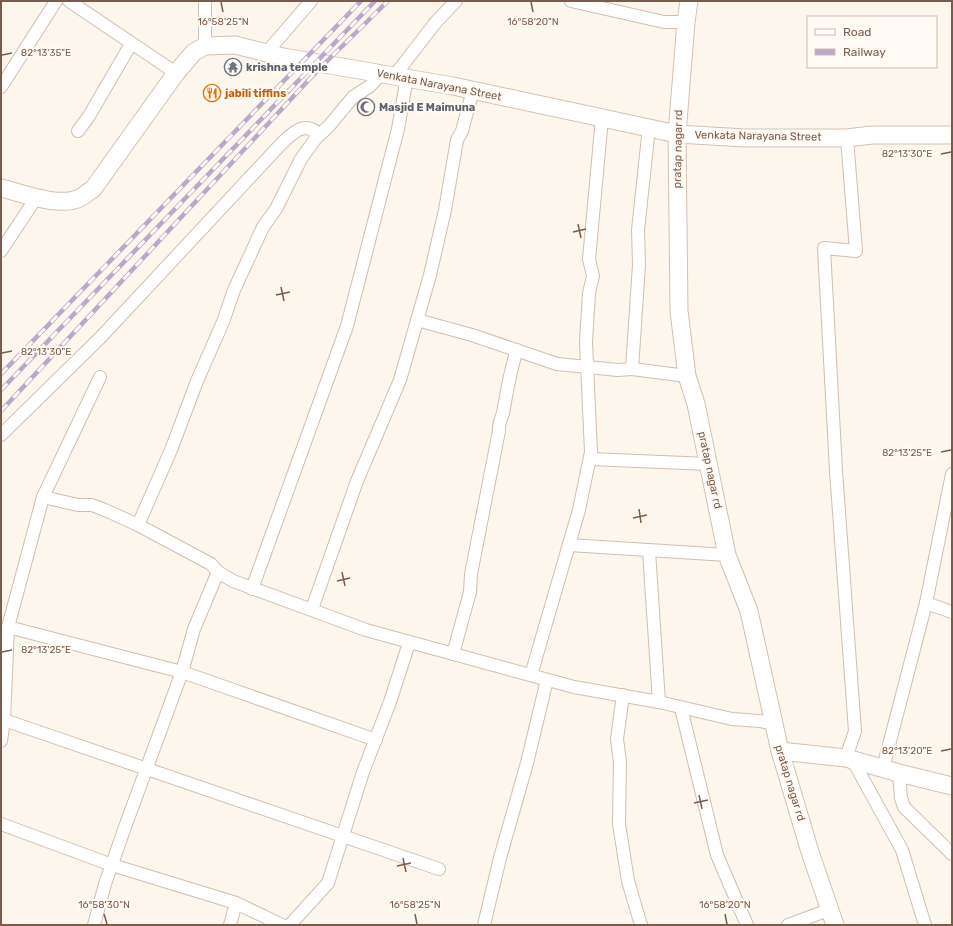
<svg xmlns="http://www.w3.org/2000/svg" width="953" height="926" font-family="Rubik,sans-serif">
	<style>
		.lines { fill: none; stroke-linecap: round; stroke-linejoin: round }
		.street-casing { stroke: #d1beb0; stroke-width: 14 }
		.secondary-casing { stroke: #d6c0b0; stroke-width: 19 }
		.street { stroke: #fff; stroke-width: 12 }
		.secondary { stroke: #fff; stroke-width: 17 }
		.rail-casing { stroke: #b9a8c9; stroke-width: 4.5 }
		.rail { stroke: #fffaf3; stroke-width: 3; stroke-dasharray: 9; stroke-linecap: butt }
		.ticks { fill: none; stroke: #7a5c4d; stroke-width: 1.5 }
		.labels { text-anchor: middle; dominant-baseline: central; stroke-width: 4; stroke-linejoin: round; paint-order: stroke }
		.worship-label { font-size: 11px; font-weight: bold; fill: #5b616d; stroke: #fffaf3; text-anchor: start }
		.street-label { font-size: 11px; fill: #7a5c4d; stroke: #fffaf3 }
		.food-label { font-size: 11px; font-weight: bold; fill: #c56008; stroke: #fffaf3; text-anchor: start }
		.ticks-label { font-size: 10px; text-anchor: middle; fill: #7a5c4d; stroke: #fffaf3; stroke-width: 4; stroke-linejoin: round; paint-order: stroke }
	</style>
	<rect width="100%" height="100%" fill="#fdf6ec"/>
	<g class="lines">
		<defs>
			<g id="street">
				<polyline points="69,1 176,73"/>
				<polyline points="205,1 205,46"/>
				<polyline points="571,1 664,22 686,22"/>
				<polyline points="267,52 311,1"/>
				<polyline points="395,75 436,22 456,1"/>
				<polyline points="1,87 56,1"/>
				<polyline points="78,131 89,116 131,44"/>
				<polyline points="316,138 329,126 353,97 370,86 382,73"/>
				<polyline points="1,251 36,198"/>
				<polyline points="417,320 472,335 557,364 618,370 632,369 639,265 638,230 649,127"/>
				<polyline points="632,369 687,376"/>
				<path d="M1 435 100 338 282 143C293 133 302 123 315 131L316 138 301 159 276 209 263 227 234 290 223 322 197 381 171 450 138 525"/>
				<polyline points="590,459 709,464"/>
				<polyline points="43,497 78,505 92,505 105,510 138,525 211,564 218,572 233,581 366,630 574,687 659,702 732,719 760,721 773,724"/>
				<polyline points="569,545 727,555"/>
				<polyline points="649,551 659,702"/>
				<polyline points="252,589 347,326 398,129 407,77"/>
				<polyline points="926,603 952,612"/>
				<polyline points="312,609 357,481 400,380 430,275 445,210 457,140 462,131 473,90"/>
				<polyline points="8,627 182,672 376,740"/>
				<path d="M453 654 470 592 471 574 499 431C498 424 501 420 503 413 507 392 510 370 517 350"/>
				<polyline points="531,675 579,510 591,452 586,342 589,293 593,276 589,259 602,118"/>
				<polyline points="623,695 617,739 620,762 619,824 628,881 641,925"/>
				<polyline points="681,708 717,855 747,925"/>
				<polyline points="4,720 439,869"/>
				<polyline points="1,741 4,720 8,627 43,497 100,377"/>
				<polyline points="846,758 855,731 836,471 824,248 856,251 847,138"/>
				<polyline points="852,759 902,850 925,925"/>
				<polyline points="883,768 926,603 952,474"/>
				<polyline points="899,773 901,798 904,807 952,854"/>
				<polyline points="1,824 112,865 236,903 282,925"/>
				<polyline points="94,925 105,884 125,827 182,672 194,629 218,572"/>
				<polyline points="230,925 236,903"/>
				<polyline points="290,925 328,883 363,772 390,702 409,643"/>
				<polyline points="484,925 500,858 527,763 547,680"/>
				<polyline points="788,925 831,909"/>
			</g>
			<g id="secondary">
				<polyline points="689,1 686,22 677,134 679,311 687,376 696,404 727,555 749,611 780,751 810,852 835,925"/>
				<path d="M1 188C22 193 59 208 80 198 84 196 88 192 93 189L176 73 194 52 205 46 235 45 283 57 453 86 677 134 745 138H847L872 135H952"/>
				<polyline points="780,751 846,758 899,773 952,786"/>
			</g>
		</defs>
		<use href="#street" class="street-casing"/>
		<use href="#secondary" class="secondary-casing"/>
		<use href="#street" class="street"/>
		<use href="#secondary" class="secondary"/>
		<defs>
			<g id="rail">
				<polyline points="1,374 361,1"/>
				<polyline points="1,390 375,1"/>
				<polyline points="1,411 318,70 388,1"/>
			</g>
		</defs>
		<use href="#rail" class="rail-casing"/>
		<use href="#rail" class="rail"/>
	</g>
	<path class="ticks" d="M221 2 223 12M531 2 533 12M2 55 12 53M941 154 951 152M578 224 581 238M573 232 586 229M281 287 284 301M276 295 290 292M2 353 12 351M941 452 951 450M639 509 641 523M633 518 647 515M342 572 345 586M337 581 350 578M2 652 12 650M941 751 951 749M699 795 702 809M694 803 708 800M403 858 406 872M397 866 411 863M104 914 107 924M415 914 417 924M725 914 727 924"/>
	<defs>
		<symbol id="temple-ring" viewBox="-11 -11 22 22"><circle r="9.5" fill="#fffaf3" stroke="#6b7280" stroke-width="1.5"/><path d="M0-6L5-2H3V0L6.5 2.5H4V6H1.5V3h-3V6H-4V2.5H-6.5L-3 0V-2H-5Z" fill="#6b7280"/></symbol>
		<symbol id="restaurant-ring" viewBox="-11 -11 22 22"><circle r="9.5" fill="#fffaf3" stroke="#e8710a" stroke-width="1.5"/><path d="M-5-6h1v4h1v-4h1v4h1v-4h1v5L-1.5 .5V6h-2V.5L-5-1ZM5-6V6H3V1.5H1.5Q1.5-4 5-6Z" fill="#e8710a"/></symbol>
		<symbol id="mosque-ring" viewBox="-11 -11 22 22"><circle r="9.5" fill="#fffaf3" stroke="#6b7280" stroke-width="1.5"/><path d="M3.5-4.9A6 6 0 1 0 3.5 4.9A5 5 0 1 1 3.5-4.9Z" fill="#6b7280"/></symbol>
	</defs>
	<g fill-rule="evenodd">
		<use href="#temple-ring" x="223" y="57" width="20" height="20"/>
		<use href="#restaurant-ring" x="202" y="83" width="20" height="20"/>
		<use href="#mosque-ring" x="356" y="97" width="20" height="20"/>
	</g>
	<g class="labels">
		<g class="worship-label">
			<text x="246" y="67">krishna temple</text>
			<text x="379" y="107">Masjid E Maimuna</text>
		</g>
		<g class="street-label">
			<text transform="translate(439 85) rotate(11)">Venkata Narayana Street</text>
			<text transform="translate(758 136) rotate(1)">Venkata Narayana Street</text>
			<text transform="translate(678 149) rotate(-89)">pratap nagar rd</text>
			<text transform="translate(710 470) rotate(78)">pratap nagar rd</text>
			<text transform="translate(790 783) rotate(73)">pratap nagar rd</text>
		</g>
		<g class="food-label">
			<text x="225" y="93">jabili tiffins</text>
		</g>
	</g>
	<g class="ticks-label">
		<text x="223" y="25">16°58'25"N</text>
		<text x="533" y="25">16°58'20"N</text>
		<text x="46" y="56">82°13'35"E</text>
		<text x="907" y="157">82°13'30"E</text>
		<text x="46" y="355">82°13'30"E</text>
		<text x="907" y="456">82°13'25"E</text>
		<text x="46" y="653">82°13'25"E</text>
		<text x="907" y="754">82°13'20"E</text>
		<text x="104" y="908">16°58'30"N</text>
		<text x="415" y="908">16°58'25"N</text>
		<text x="725" y="908">16°58'20"N</text>
	</g>
	<rect width="953" height="926" fill="none" stroke="#7a5c4d" stroke-width="4"/>
	<rect x="807" y="16" width="130" height="52" fill="#fffaf3" stroke="#cabbb1"/>
	<rect x="815" y="29" width="20" height="6" fill="#ffffff" stroke="#cabbb1"/>
	<text x="843" y="36" font-size="12" fill="#7a5c4d">Road</text>
	<rect x="815" y="49" width="20" height="6" fill="#b9a8c9" stroke="#cabbb1"/>
	<text x="843" y="56" font-size="12" fill="#7a5c4d">Railway</text>
</svg>
